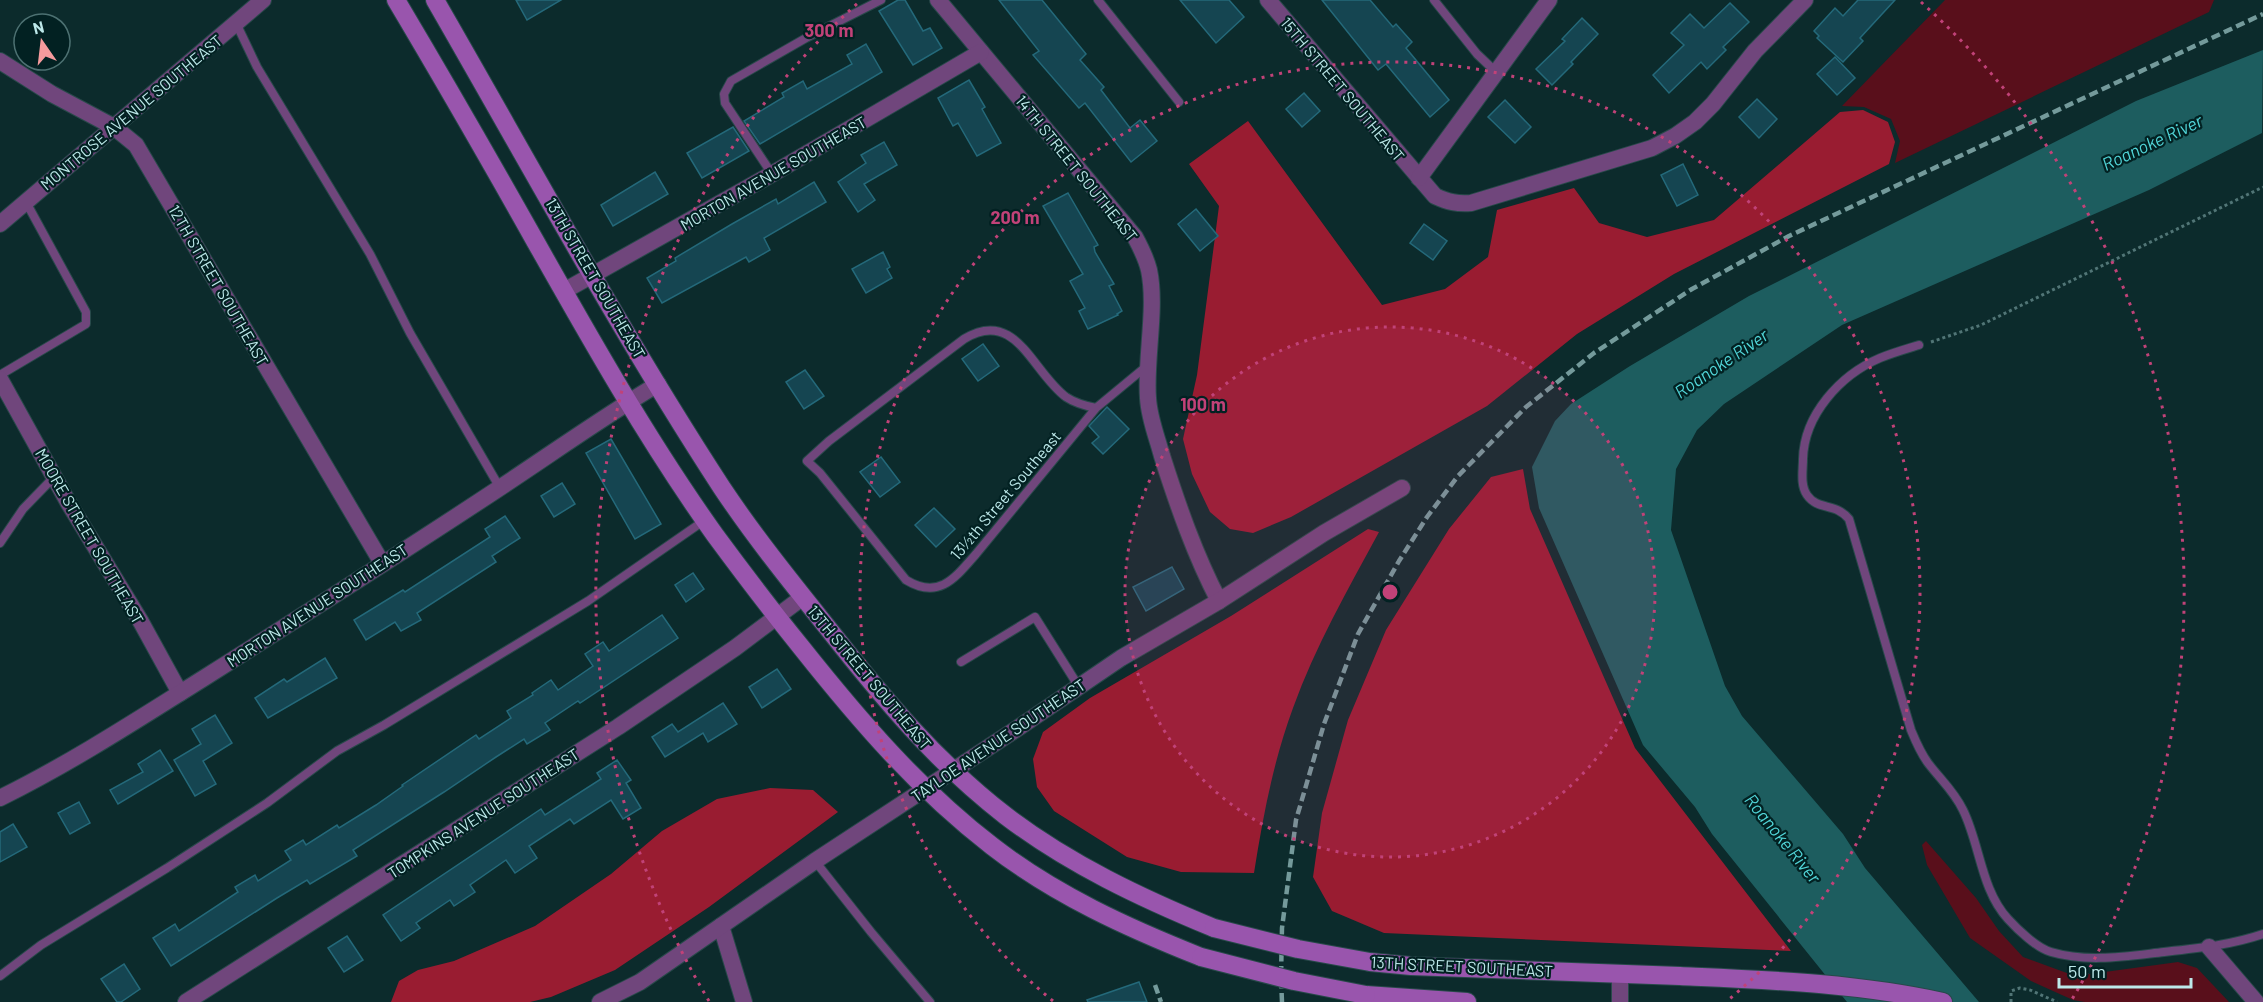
<svg xmlns="http://www.w3.org/2000/svg" width="2263" height="1002" font-family="Barlow,sans-serif">
	<style>
		.green { fill: #590f1b }
		.forest { fill: #991c31 }
		.water { fill: #1d5d5f }
		.building { fill: #154551; stroke: #24697a; stroke-width: 1.5 }
		.lines { fill: none; stroke-linecap: round; stroke-linejoin: round }
		.lane-casing { stroke: #28494a; stroke-width: 10 }
		.street-casing { stroke: #28494a; stroke-width: 18 }
		.secondary-casing { stroke: #28494a; stroke-width: 20 }
		.path { stroke: #517576; stroke-width: 3; stroke-dasharray: 3 3; stroke-linecap: butt }
		.lane { stroke: #70467c; stroke-width: 8 }
		.street { stroke: #70467c; stroke-width: 16 }
		.secondary { stroke: #9955ad; stroke-width: 18 }
		.rail { stroke: #749a9b; stroke-width: 4.5; stroke-dasharray: 9 4.5; stroke-linecap: butt }
		.secondary-bridge-casing { stroke: #28494a; stroke-width: 20; stroke-linecap: butt }
		.secondary-bridge { stroke: #9955ad; stroke-width: 18 }
		.ring { fill: none; stroke: #c14278; stroke-width: 3; stroke-dasharray: 3 6 }
		.labels { text-anchor: middle; dominant-baseline: central; stroke-width: 4.5; stroke-linejoin: round; paint-order: stroke }
		.street-label { font-size: 16px; fill: #bde9ea; stroke: #022122 }
		.water-label { font-size: 18px; font-style: italic; fill: #51d5d8; stroke: #022122 }
		.centre { fill: #c14278; stroke: #022122; stroke-width: 3 }
		.ring-label { font-size: 18px; text-anchor: middle; font-weight: bold; fill: #c14278; stroke: #022122; stroke-width: 4.5; stroke-linejoin: round; paint-order: stroke }
	</style>
	<rect width="100%" height="100%" fill="#0c2b2c"/>
	<g class="green">
		<polygon points="1945,0 2214,0 2209,12 1895,163 1900,141 1891,119 1864,107 1842,106"/>
		<polygon points="1926,841 1976,898 1999,931 2023,957 2075,976 2178,962 2197,968 2229,1002 2085,1002 2073,1000 2031,981 1970,938 1927,865 1922,845"/>
	</g>
	<g class="forest">
		<polygon points="1863,110 1888,122 1895,142 1889,164 1674,274 1577,334 1487,406 1291,517 1253,533 1230,529 1210,512 1192,474 1183,439 1197,375 1219,206 1189,164 1248,121 1382,305 1445,289 1488,257 1497,210 1574,188 1599,223 1647,237 1714,220 1840,112"/>
		<polygon points="1523,469 1530,509 1635,748 1791,951 1384,933 1332,911 1313,877 1322,813 1348,720 1386,630 1449,529 1491,477"/>
		<path d="M1368 529 1379 532C1348 589 1315 647 1293 708 1273 762 1263 817 1254 873L1181 872 1127 857 1054 811 1037 787 1033 759 1043 732 1090 698 1231 616Z"/>
		<polygon points="770,788 813,790 838,812 709,907 615,970 551,997 530,1002 391,1002 399,981 418,970 454,961 535,926 611,874 662,831 717,799"/>
	</g>
	<polygon class="water" points="2263,50 2262,133 2149,190 1842,325 1724,404 1697,430 1676,469 1671,530 1725,686 1742,716 1843,834 1865,868 1979,1002 1847,1002 1712,834 1695,807 1643,745 1539,508 1532,467 1555,421 1571,404 1630,366 1749,296 2136,101"/>
	<g class="building">
		<polygon points="516,0 561,0 527,20"/>
		<polygon points="898,0 905,0 923,31 930,28 942,48 913,65 879,11"/>
		<polygon points="999,0 1042,0 1086,54 1080,60 1104,87 1101,90 1130,128 1140,120 1157,141 1131,162 1085,103 1079,108 1033,55 1039,51"/>
		<polygon points="1180,0 1229,0 1244,17 1216,43"/>
		<polygon points="1322,0 1370,0 1393,27 1396,24 1412,42 1406,48 1449,100 1430,117 1386,64 1378,70"/>
		<polygon points="1858,0 1895,0 1860,38 1863,41 1843,62 1817,38 1819,36 1814,31 1835,8 1843,16"/>
		<polygon points="1730,3 1749,22 1723,47 1726,50 1707,69 1701,62 1669,93 1653,75 1684,45 1671,33 1690,14 1704,28"/>
		<polygon points="1582,18 1598,34 1571,62 1573,64 1552,85 1536,69 1565,41 1562,39"/>
		<polygon points="866,44 882,72 760,144 744,121 784,97 782,93 803,81 807,89 852,64 847,55"/>
		<polygon points="1835,57 1855,78 1837,95 1817,74"/>
		<polygon points="969,80 985,107 982,109 1001,143 977,156 958,123 953,126 938,98"/>
		<polygon points="1304,93 1320,111 1302,127 1286,109"/>
		<polygon points="1757,99 1777,119 1759,138 1739,117"/>
		<polygon points="1505,100 1531,127 1515,143 1488,117"/>
		<polygon points="733,127 749,151 702,178 687,153"/>
		<polygon points="884,142 897,165 864,184 875,200 858,212 838,182 866,163 861,155"/>
		<polygon points="1683,164 1698,195 1677,206 1661,175"/>
		<polygon points="655,172 668,194 613,226 601,205"/>
		<polygon points="814,182 826,202 764,238 770,250 749,262 746,257 662,303 647,278 676,261 675,258 732,224 776,199 778,204"/>
		<polygon points="1068,193 1098,245 1094,247 1095,252 1114,284 1109,286 1122,311 1117,314 1118,315 1088,329 1079,311 1085,308 1070,281 1083,274 1043,206"/>
		<polygon points="1196,209 1218,236 1200,251 1178,224"/>
		<polygon points="1424,224 1447,241 1433,260 1410,243"/>
		<polygon points="883,252 890,267 887,269 892,278 866,293 852,269"/>
		<polygon points="983,344 999,366 978,381 962,359"/>
		<polygon points="805,370 824,396 804,409 786,382"/>
		<polygon points="1107,407 1129,429 1103,454 1092,443 1099,437 1089,426"/>
		<polygon points="611,439 661,524 635,539 586,453"/>
		<polygon points="881,457 900,482 880,497 860,472"/>
		<polygon points="562,483 575,504 554,517 541,496"/>
		<polygon points="934,508 955,529 936,547 915,525"/>
		<polygon points="505,516 520,538 492,556 496,562 417,613 421,620 401,631 395,622 366,640 354,620 403,590 405,592 490,537 485,529"/>
		<polygon points="1172,567 1184,589 1146,611 1133,587"/>
		<polygon points="693,573 704,589 686,602 675,585"/>
		<polygon points="662,615 678,638 580,703 578,701 545,723 550,730 527,744 524,739 496,757 444,792 353,850 357,856 310,884 307,880 277,898 171,966 153,938 175,924 179,931 238,892 235,887 255,875 258,881 291,860 285,851 303,840 306,845 337,825 339,828 376,805 403,786 402,785 476,735 479,739 511,718 507,711 533,695 532,693 551,680 558,690 593,666 585,654 603,642 609,651"/>
		<polygon points="325,658 337,678 268,718 255,698 284,679 287,682"/>
		<polygon points="777,669 791,689 762,708 749,687"/>
		<polygon points="723,703 737,724 708,742 703,733 665,757 652,737 672,724 678,732"/>
		<polygon points="215,715 232,743 203,761 216,784 195,796 174,760 201,744 192,729"/>
		<polygon points="160,750 173,771 118,804 110,790 143,772 138,764"/>
		<polygon points="617,760 631,780 626,783 641,808 623,819 611,800 574,824 570,819 529,846 537,858 515,873 506,860 470,885 475,892 454,906 450,900 416,923 420,928 401,941 383,915 541,809 545,815 601,779 597,773"/>
		<polygon points="79,802 90,823 70,834 58,813"/>
		<polygon points="13,824 27,847 0,862 0,832"/>
		<polygon points="347,936 363,960 344,972 328,948"/>
		<polygon points="124,964 140,989 121,1002 117,1002 101,979"/>
		<polygon points="1139,982 1147,1002 1088,1002 1087,1000"/>
	</g>
	<g class="lines">
		<defs>
			<g id="lane">
				<polyline points="1098,0 1179,102"/>
				<polyline points="1434,0 1477,54 1496,72"/>
				<polyline points="236,23 257,67 370,254 410,333 500,488"/>
				<polyline points="772,174 725,103 724,94 731,81 806,38 881,0"/>
				<path d="M1919 345C1906 349 1892 353 1880 358 1840 375 1804 415 1803 459 1803 470 1800 485 1807 495 1818 511 1835 502 1849 519L1911 730C1916 742 1920 752 1928 763 1940 779 1954 791 1963 810 1980 844 1981 890 2008 919 2018 930 2037 948 2051 952 2088 963 2128 956 2164 952 2198 948 2231 945 2263 934"/>
				<polyline points="0,375 86,324 86,312 26,202"/>
				<path d="M1096 408 976 554C955 578 939 600 906 580L820 473 807 461 829 441 964 339C1016 307 1032 372 1066 397 1075 403 1086 406 1096 408L1148 365"/>
				<polyline points="0,543 23,509 54,477"/>
				<polyline points="961,662 1035,617 1079,687"/>
				<polyline points="815,861 871,932 930,1002"/>
				<polyline points="0,976 41,945 167,868 267,803 337,751 384,725 588,601 705,520"/>
			</g>
			<g id="street">
				<path d="M938 0 1135 237C1141 248 1146 258 1149 270 1157 308 1145 359 1148 398 1149 418 1157 437 1162 456 1178 506 1195 555 1219 601"/>
				<path d="M1268 0 1435 196C1448 202 1457 204 1471 203L1652 148 1675 136 1695 122 1713 104 1755 51 1805 0"/>
				<polyline points="0,61 52,94 114,127 136,145 382,563"/>
				<polyline points="1419,178 1549,0"/>
				<polyline points="0,224 263,0"/>
				<polyline points="564,291 772,174 981,52"/>
				<polyline points="0,379 68,502 141,622 180,693"/>
				<path d="M0 798C71 763 137 720 204 678 302 616 401 553 498 489 551 454 603 417 658 384"/>
				<polyline points="721,926 744,1002"/>
				<polyline points="2209,947 2256,1002"/>
				<polyline points="1620,974 1620,1002"/>
				<polyline points="186,1002 618,727 735,648 803,597"/>
				<polyline points="600,1002 640,982 815,861 1018,728 1121,658 1219,601 1324,533 1402,488"/>
			</g>
			<g id="secondary">
				<path d="M396 0C443 79 489 159 534 239 591 340 648 441 715 535 743 573 772 611 801 647 859 720 918 789 992 846 1055 895 1128 928 1201 957"/>
				<path d="M435 0C529 163 619 330 722 488 754 536 791 582 827 627 882 697 936 762 1006 816 1069 864 1141 898 1214 928"/>
				<path d="M1370 962 1411 966C1500 970 1590 973 1680 976 1768 980 1856 983 1943 1002"/>
				<polyline points="1366,995 1467,1002"/>
			</g>
		</defs>
		<use href="#lane" class="lane-casing"/>
		<use href="#street" class="street-casing"/>
		<use href="#secondary" class="secondary-casing"/>
		<g class="path">
			<polyline points="1931,342 1981,325 2263,187"/>
			<polyline points="2011,1002 2011,991 2020,988 2030,990 2057,1002"/>
		</g>
		<use href="#lane" class="lane"/>
		<use href="#street" class="street"/>
		<use href="#secondary" class="secondary"/>
		<g class="rail">
			<polyline points="1155,985 1161,1002"/>
			<polyline points="1282,1002 1281,978 1282,928 1296,820 1324,724 1358,634 1399,561 1427,517 1458,476 1526,407 1594,353 1692,289 1789,236 2263,14"/>
		</g>
		<defs>
			<g id="secondary-bridge">
				<polyline points="1214,928 1298,949 1370,962"/>
				<polyline points="1201,957 1294,981 1366,995"/>
			</g>
		</defs>
		<use href="#secondary-bridge" class="secondary-bridge-casing"/>
		<use href="#secondary-bridge" class="secondary-bridge"/>
	</g>
	<circle cx="1390" cy="592" r="265" fill="#c14278" fill-opacity=".12"/>
	<g class="ring">
		<circle cx="1390" cy="592" r="265"/>
		<path d="M1053 1001A530 530 0 1 1 1727 1001"/>
		<path d="M709 1001A794 794 0 0 1 859 2M1921 2A794 794 0 0 1 2071 1001"/>
	</g>
	<g class="labels">
		<g class="street-label">
			<text transform="translate(1343 89) rotate(50)">15TH STREET SOUTHEAST</text>
			<text transform="translate(131 112) rotate(-40)">MONTROSE AVENUE SOUTHEAST</text>
			<text transform="translate(1077 168) rotate(51)">14TH STREET SOUTHEAST</text>
			<text transform="translate(773 173) rotate(-30)">MORTON AVENUE SOUTHEAST</text>
			<text transform="translate(596 278) rotate(60)">13TH STREET SOUTHEAST</text>
			<text transform="translate(219 285) rotate(60)">12TH STREET SOUTHEAST</text>
			<text transform="translate(1005 495) rotate(-50)">13½th Street Southeast</text>
			<text transform="translate(90 536) rotate(60)">MOORE STREET SOUTHEAST</text>
			<text transform="translate(317 605) rotate(-33)">MORTON AVENUE SOUTHEAST</text>
			<text transform="translate(870 677) rotate(50)">13TH STREET SOUTHEAST</text>
			<text transform="translate(998 740) rotate(-34)">TAYLOE AVENUE SOUTHEAST</text>
			<text transform="translate(483 813) rotate(-33)">TOMPKINS AVENUE SOUTHEAST</text>
			<text transform="translate(1462 966) rotate(3)">13TH STREET SOUTHEAST</text>
		</g>
		<g class="water-label">
			<text transform="translate(2152 142) rotate(-25)">Roanoke River</text>
			<text transform="translate(1721 363) rotate(-34)">Roanoke River</text>
			<text transform="translate(1783 838) rotate(51)">Roanoke River</text>
		</g>
	</g>
	<circle cx="1390" cy="592" r="9" class="centre"/>
	<g class="ring-label">
		<text x="829" y="37">300 m</text>
		<text x="1015" y="224">200 m</text>
		<text x="1203" y="411">100 m</text>
	</g>
	<g transform="translate(42 42) rotate(346)"><circle r="28" fill="#022122" stroke="#4d7172" stroke-width="1.5"/>
	<path d="M0-4.5L10 22L0 15L-10 22Z" fill="#f59b9d"/>
	<text y="-9" font-size="16" font-weight="bold" text-anchor="middle" fill="#bde9ea">N</text>
	</g>
	<path d="M2059 978v9h132v-9" fill="none" stroke="#bde9ea" stroke-width="3"/>
	<text x="2068" y="978" font-size="18" fill="#bde9ea" stroke="#022122" stroke-width="4.5" paint-order="stroke">50 m</text>
</svg>
